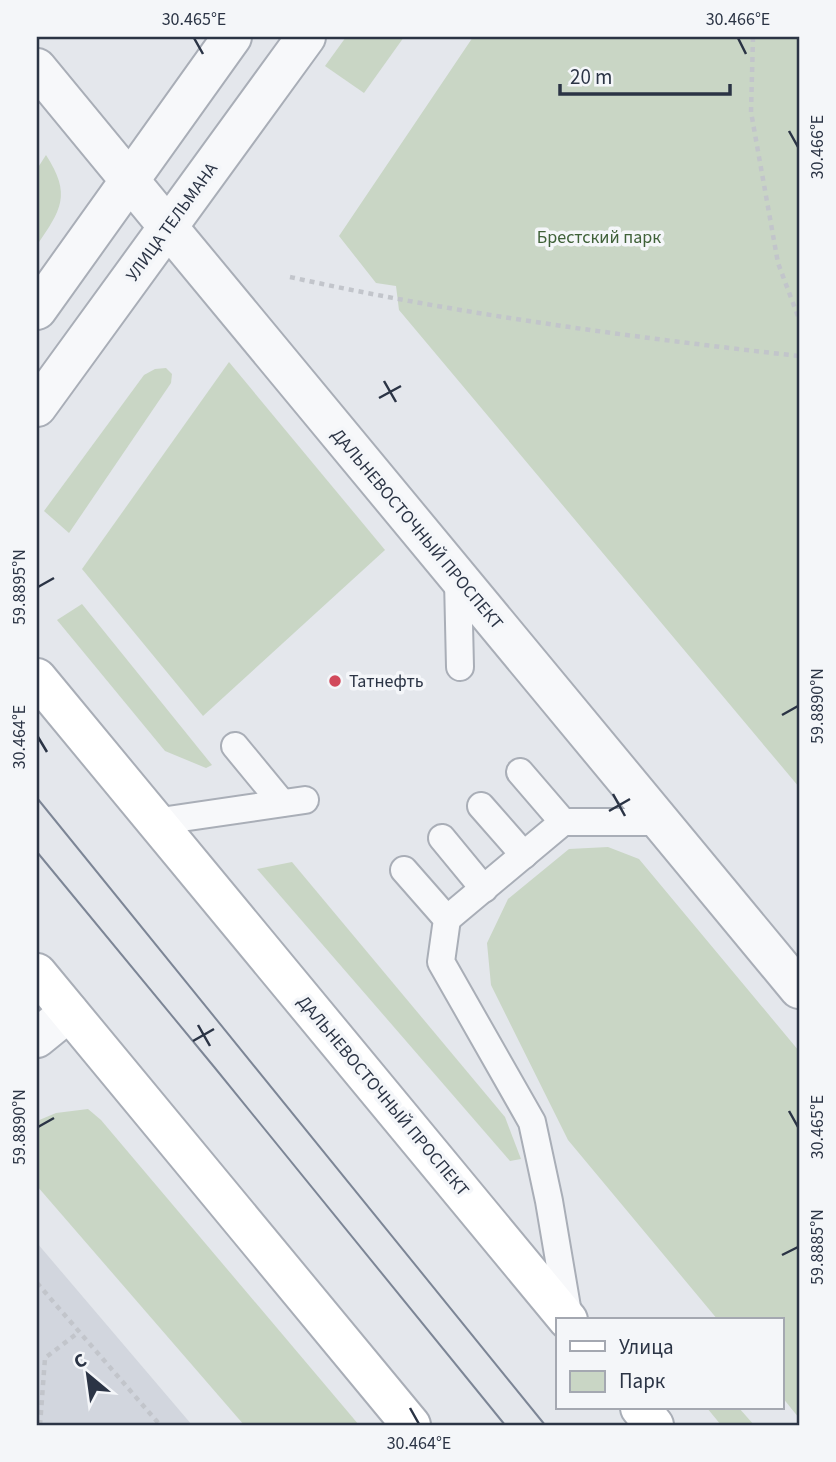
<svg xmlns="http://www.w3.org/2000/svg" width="836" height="1462" font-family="'Source Sans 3',sans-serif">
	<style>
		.built { fill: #d2d6de }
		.green { fill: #c9d6c5 }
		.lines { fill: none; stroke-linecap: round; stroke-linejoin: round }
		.service-casing { stroke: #a9aeb7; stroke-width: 30 }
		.minor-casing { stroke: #a9aeb7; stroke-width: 42 }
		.tertiary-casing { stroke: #a9aeb7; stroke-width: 42 }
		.secondary-casing { stroke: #a9aeb7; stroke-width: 42 }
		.path { stroke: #c2c5cb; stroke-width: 4.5; stroke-dasharray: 5 5; stroke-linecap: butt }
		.service { stroke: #f7f8fa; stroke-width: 26 }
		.minor { stroke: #f7f8fa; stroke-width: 38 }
		.tertiary { stroke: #f7f8fa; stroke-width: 38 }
		.secondary { stroke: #fff; stroke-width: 38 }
		.tram { stroke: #7d8696; stroke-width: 2 }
		.ticks { fill: none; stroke: #2b3445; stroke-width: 2.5 }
		.poi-dot { fill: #d1495b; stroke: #f4f6f9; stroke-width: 2.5 }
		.labels { text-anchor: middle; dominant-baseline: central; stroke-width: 7; stroke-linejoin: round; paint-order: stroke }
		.street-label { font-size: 18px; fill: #2b3445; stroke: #f4f6f9 }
		.park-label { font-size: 18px; fill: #3f6138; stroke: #f4f6f9 }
		.poi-label { font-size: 18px; fill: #2b3445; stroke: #f4f6f9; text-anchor: start }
		.neatline { fill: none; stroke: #2b3445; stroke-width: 2.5 }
		.ticks-label { font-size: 18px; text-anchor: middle; fill: #2b3445 }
	</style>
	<rect width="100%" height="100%" fill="#e4e7ec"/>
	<polygon class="built" points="37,1243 192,1425 37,1425"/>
	<g class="green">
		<polygon points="346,37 404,37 364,93 325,66"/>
		<polygon points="473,37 799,37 799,787 399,310 396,286 376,283 339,236"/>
		<path d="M46 155C72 195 61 210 37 245V169Z"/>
		<polygon points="229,362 385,550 203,716 82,569"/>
		<polygon points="166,368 172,374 171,383 69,533 44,511 144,375 155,369"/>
		<polygon points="82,604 212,765 206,768 165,751 57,620"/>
		<polygon points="608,847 639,859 799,1051 799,1418 782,1397 782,1320 718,1320 568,1140 491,985 487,943 508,899 569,849"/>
		<polygon points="292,862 505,1117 521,1159 510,1161 257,869"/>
		<polygon points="88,1109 101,1120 359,1425 244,1425 37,1186 37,1121 56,1113"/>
		<polygon points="707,1408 739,1408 754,1425 721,1425"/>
	</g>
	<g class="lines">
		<defs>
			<g id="service">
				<polyline points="458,580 460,667"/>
				<polyline points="235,746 282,803"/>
				<polyline points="520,772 563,822 660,822"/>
				<polyline points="481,806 524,855"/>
				<polyline points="154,822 305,800"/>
				<polyline points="442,838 484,889"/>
				<polyline points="404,870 447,919 441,962 532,1122 549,1201 569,1319"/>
				<polyline points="447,919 563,822"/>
			</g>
			<g id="minor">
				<polyline points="37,68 168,227"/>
				<polyline points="37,1038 69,1012"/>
			</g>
			<g id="tertiary">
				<polyline points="168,227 799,989"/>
				<polyline points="37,310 232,37"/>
				<polyline points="37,407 306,37"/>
			</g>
			<g id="secondary">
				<polyline points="37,678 568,1320"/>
				<polyline points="37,973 411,1425"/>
				<polyline points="640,1408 654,1425"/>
			</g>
		</defs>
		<use href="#service" class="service-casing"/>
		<use href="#minor" class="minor-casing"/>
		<use href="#tertiary" class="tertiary-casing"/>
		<use href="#secondary" class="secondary-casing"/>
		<g class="path">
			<polyline points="753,37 751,112 778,263 799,319"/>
			<path d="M290 277C458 314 629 337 799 356"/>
			<polyline points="37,1283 160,1425"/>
			<polyline points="40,1425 45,1358 79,1332"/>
		</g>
		<use href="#service" class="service"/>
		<use href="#minor" class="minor"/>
		<use href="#tertiary" class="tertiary"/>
		<use href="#secondary" class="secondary"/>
		<g class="tram">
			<polyline points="37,798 545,1425"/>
			<polyline points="37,852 215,1068 505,1425"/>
		</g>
	</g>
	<path class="ticks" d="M194 38 203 54M738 38 746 54M789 131 798 147M384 381 396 402M379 398 401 386M38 587 54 578M782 715 798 706M38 737 47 752M613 794 625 816M609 811 630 799M198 1025 210 1046M193 1041 214 1029M789 1111 798 1127M38 1127 54 1118M782 1255 798 1247M410 1408 419 1424"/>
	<circle class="poi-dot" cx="335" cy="681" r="7"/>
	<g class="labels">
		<g class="street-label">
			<text transform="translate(172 222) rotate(-54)">УЛИЦА ТЕЛЬМАНА</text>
			<text transform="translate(417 529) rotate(50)">ДАЛЬНЕВОСТОЧНЫЙ ПРОСПЕКТ</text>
			<text transform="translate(383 1096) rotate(50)">ДАЛЬНЕВОСТОЧНЫЙ ПРОСПЕКТ</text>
		</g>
		<g class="park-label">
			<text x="599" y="237">Брестский парк</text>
		</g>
		<g class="poi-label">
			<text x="349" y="681">Татнефть</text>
		</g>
	</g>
	<rect width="836" height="1462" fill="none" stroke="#f4f6f9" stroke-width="77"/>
	<rect x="556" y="1318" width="228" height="91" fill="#f4f6f9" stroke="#a4a8b1" stroke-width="2"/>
	<rect x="570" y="1341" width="35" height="10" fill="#ffffff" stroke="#a4a8b1" stroke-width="2"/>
	<text x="619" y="1354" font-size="21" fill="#2b3445">Улица</text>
	<rect x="570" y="1371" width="35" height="21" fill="#c9d6c5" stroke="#a4a8b1" stroke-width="2"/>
	<text x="619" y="1388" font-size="21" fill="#2b3445">Парк</text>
	<g transform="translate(88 1375) rotate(331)" stroke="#f4f6f9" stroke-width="5" paint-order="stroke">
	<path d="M0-5L12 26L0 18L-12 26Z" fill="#2b3445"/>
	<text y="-10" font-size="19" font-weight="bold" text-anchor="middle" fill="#2b3445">С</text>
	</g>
	<path d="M560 84v10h170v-10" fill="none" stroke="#2b3445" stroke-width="3.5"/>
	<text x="570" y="84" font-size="21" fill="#2b3445" stroke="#f4f6f9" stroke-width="5" paint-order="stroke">20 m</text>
	<rect x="38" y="38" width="760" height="1386" class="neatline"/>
	<g class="ticks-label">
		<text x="194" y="25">30.465°E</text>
		<text x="738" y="25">30.466°E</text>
		<text transform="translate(817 147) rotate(-90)" y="6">30.466°E</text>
		<text transform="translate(19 587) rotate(-90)" y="6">59.8895°N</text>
		<text transform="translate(817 706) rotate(-90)" y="6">59.8890°N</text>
		<text transform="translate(19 737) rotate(-90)" y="6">30.464°E</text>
		<text transform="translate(817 1127) rotate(-90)" y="6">30.465°E</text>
		<text transform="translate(19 1127) rotate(-90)" y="6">59.8890°N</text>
		<text transform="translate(817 1247) rotate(-90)" y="6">59.8885°N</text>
		<text x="419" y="1449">30.464°E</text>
	</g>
</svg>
